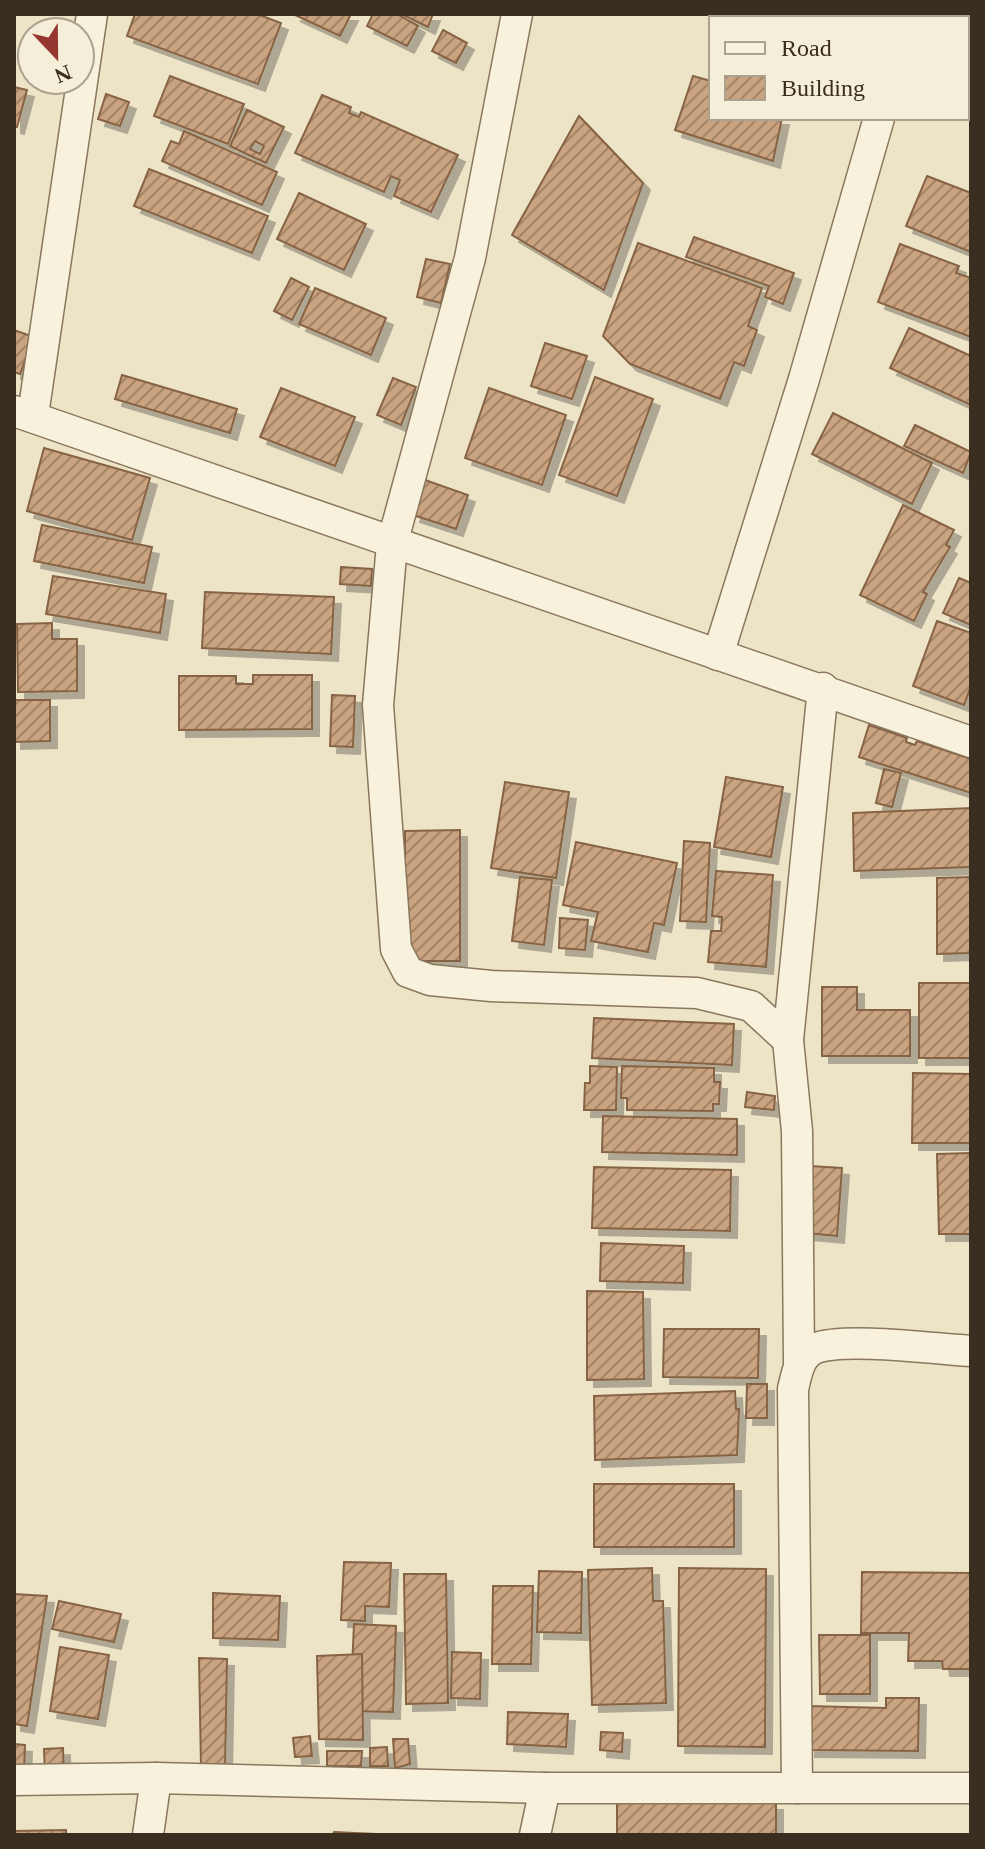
<svg xmlns="http://www.w3.org/2000/svg" width="985" height="1849" font-family="'Times New Roman',serif">
	<style>
		.building { fill: url(#building-hatch); stroke: #876344; stroke-width: 2; fill-rule: evenodd; filter: url(#shadow) }
		.lines { fill: none; stroke-linecap: round; stroke-linejoin: round }
		.minor-casing { stroke: #89775e; stroke-width: 33 }
		.minor { stroke: #f8f1db; stroke-width: 30 }
	</style>
	<defs>
		<pattern id="building-hatch" width="6" height="6" patternUnits="userSpaceOnUse" patternTransform="scale(2)"><rect width="6" height="6" fill="#caa380"/><path d="M-1 1l2-2M0 6l6-6M5 7l2-2" fill="none" stroke="#a58568"/></pattern>
		<filter id="shadow"><feDropShadow dx="7" dy="7" stdDeviation="0" flood-color="#0004"/></filter>
	</defs>
	<rect width="100%" height="100%" fill="#ede4c8"/>
	<g class="building">
		<polygon points="135,14 257,14 281,23 258,84 127,36"/>
		<polygon points="293,14 351,14 340,36"/>
		<polygon points="373,14 397,14 418,26 407,46 367,26"/>
		<polygon points="401,14 433,14 428,27"/>
		<polygon points="954,14 971,14 971,62 967,61 967,18 953,18"/>
		<polygon points="443,30 467,43 456,63 432,51"/>
		<polygon points="170,76 244,104 228,144 154,116"/>
		<polygon points="693,76 711,81 711,118 782,118 773,161 675,130"/>
		<polygon points="14,87 27,90 17,127 14,126"/>
		<polygon points="106,94 129,102 120,126 98,119"/>
		<polygon points="322,95 351,107 349,113 359,117 361,112 458,155 431,212 394,196 400,180 391,176 384,192 295,153"/>
		<path d="M247 110 284 127 266 163 230 146ZM255 141 264 146 260 154 250 149Z"/>
		<polygon points="579,116 643,183 604,290 512,235"/>
		<polygon points="184,131 277,172 262,205 162,161 171,141 179,144"/>
		<polygon points="149,169 268,216 252,253 134,206"/>
		<polygon points="927,176 971,193 971,252 906,226"/>
		<polygon points="299,193 366,224 344,270 277,239"/>
		<polygon points="694,237 794,273 783,304 765,297 769,286 686,257"/>
		<polygon points="638,243 762,288 748,326 757,330 744,366 734,362 720,399 630,364 603,336"/>
		<polygon points="900,244 959,266 956,273 971,278 971,337 878,302"/>
		<polygon points="426,259 450,264 441,303 417,297"/>
		<polygon points="291,278 309,287 292,320 274,311"/>
		<polygon points="315,288 386,318 371,355 299,324"/>
		<polygon points="909,328 971,356 971,405 890,368"/>
		<polygon points="14,330 34,337 20,374 14,372"/>
		<polygon points="545,343 587,356 572,399 531,386"/>
		<polygon points="122,375 237,409 230,433 115,399"/>
		<polygon points="595,377 653,399 617,496 559,475"/>
		<polygon points="393,378 416,387 401,425 377,415"/>
		<polygon points="281,388 355,417 335,466 260,437"/>
		<polygon points="489,388 566,415 542,485 465,458"/>
		<polygon points="833,413 932,463 912,504 812,454"/>
		<polygon points="915,425 971,452 963,473 904,446"/>
		<polygon points="44,448 150,478 132,540 27,511"/>
		<polygon points="425,480 468,495 456,529 413,515"/>
		<polygon points="903,505 954,530 946,545 950,547 923,592 927,594 914,621 860,595"/>
		<polygon points="42,525 152,547 144,583 34,561"/>
		<polygon points="341,567 372,569 371,586 340,584"/>
		<polygon points="53,576 166,594 160,633 46,614"/>
		<polygon points="959,578 971,583 971,625 943,613"/>
		<polygon points="205,592 334,597 331,654 202,648"/>
		<polygon points="937,621 971,633 971,686 964,705 913,686"/>
		<polygon points="52,623 52,639 77,639 77,691 18,692 17,624"/>
		<polygon points="253,675 312,675 312,729 179,730 179,676 236,676 236,684 253,684"/>
		<polygon points="332,695 355,696 353,747 330,746"/>
		<polygon points="14,700 50,700 50,741 14,742"/>
		<polygon points="869,725 907,738 906,742 915,745 917,741 971,759 971,793 859,757"/>
		<polygon points="884,769 901,773 892,807 876,803"/>
		<polygon points="726,777 783,787 771,857 714,847"/>
		<polygon points="505,782 569,792 556,878 491,868"/>
		<polygon points="971,808 971,867 854,871 853,813"/>
		<polygon points="460,830 460,961 405,961 405,831"/>
		<polygon points="684,841 710,843 706,922 680,921"/>
		<polygon points="576,842 677,863 664,925 654,923 648,952 591,941 598,912 563,905"/>
		<polygon points="716,871 773,875 766,967 708,962 711,931 721,931 722,917 712,916"/>
		<polygon points="520,877 552,880 544,945 512,941"/>
		<polygon points="971,877 971,953 937,954 937,878"/>
		<polygon points="560,918 588,920 585,950 559,948"/>
		<rect x="919" y="983" width="52" height="75"/>
		<polygon points="822,987 857,987 857,1010 910,1010 910,1056 822,1056"/>
		<polygon points="594,1018 734,1024 732,1065 592,1058"/>
		<polygon points="590,1066 617,1067 616,1110 584,1110 585,1083 590,1083"/>
		<polygon points="622,1066 714,1068 714,1082 720,1082 719,1104 713,1104 713,1111 627,1110 627,1098 621,1098"/>
		<polygon points="913,1073 971,1074 971,1143 912,1143"/>
		<polygon points="747,1092 775,1096 774,1110 745,1107"/>
		<polygon points="603,1116 737,1119 737,1155 602,1152"/>
		<polygon points="971,1153 971,1234 939,1234 937,1154"/>
		<polygon points="810,1166 842,1168 837,1236 806,1233"/>
		<polygon points="594,1167 731,1170 730,1231 592,1228"/>
		<polygon points="601,1243 684,1246 683,1283 600,1281"/>
		<polygon points="587,1291 643,1292 644,1379 587,1380"/>
		<polygon points="664,1329 759,1329 758,1378 663,1377"/>
		<polygon points="747,1384 767,1384 767,1418 746,1418"/>
		<polygon points="735,1391 736,1409 739,1409 737,1455 595,1460 594,1396"/>
		<rect x="594" y="1484" width="140" height="63"/>
		<polygon points="344,1562 391,1563 389,1607 365,1606 365,1621 341,1620"/>
		<polygon points="652,1568 653,1601 663,1601 666,1703 592,1705 588,1570"/>
		<polygon points="679,1568 766,1569 765,1747 678,1746"/>
		<polygon points="539,1571 582,1572 581,1633 537,1632"/>
		<polygon points="862,1572 971,1573 971,1669 943,1669 942,1661 908,1661 909,1633 861,1633"/>
		<polygon points="404,1574 446,1574 448,1703 406,1704"/>
		<polygon points="493,1586 533,1586 531,1664 492,1664"/>
		<polygon points="213,1593 280,1596 278,1640 213,1638"/>
		<polygon points="14,1594 47,1596 27,1726 14,1724"/>
		<polygon points="59,1601 121,1614 114,1642 52,1629"/>
		<polygon points="354,1624 396,1626 393,1712 350,1711"/>
		<polygon points="819,1635 870,1635 870,1694 820,1694"/>
		<polygon points="60,1647 109,1655 98,1719 50,1711"/>
		<polygon points="452,1652 481,1653 480,1699 451,1698"/>
		<polygon points="362,1654 363,1740 319,1739 317,1656"/>
		<polygon points="199,1658 227,1659 225,1768 201,1767"/>
		<polygon points="886,1698 919,1698 918,1751 808,1750 809,1706 886,1708"/>
		<polygon points="508,1712 568,1714 566,1747 507,1744"/>
		<polygon points="601,1732 623,1733 622,1752 600,1750"/>
		<polygon points="310,1736 312,1756 295,1757 293,1738"/>
		<polygon points="393,1739 408,1739 410,1764 395,1768"/>
		<polygon points="14,1744 25,1745 24,1773 14,1772"/>
		<polygon points="387,1747 388,1766 370,1766 370,1748"/>
		<polygon points="63,1748 64,1775 45,1775 44,1749"/>
		<polygon points="327,1751 362,1751 361,1766 327,1766"/>
		<polygon points="617,1801 776,1803 776,1835 617,1835"/>
		<polygon points="66,1830 66,1835 14,1835 14,1831"/>
		<polygon points="334,1832 398,1835 333,1835"/>
	</g>
	<g class="lines">
		<defs>
			<g id="minor">
				<polyline points="517,14 470,258 392,544 378,705 396,949 408,972 430,980 491,986 697,993 751,1006 788,1040 797,1131 799,1362"/>
				<polyline points="907,18 908,14"/>
				<polyline points="14,411 971,742"/>
				<polyline points="33,415 92,14"/>
				<polyline points="718,655 804,379 879,118"/>
				<polyline points="788,1040 823,688"/>
				<polyline points="14,1780 156,1778 545,1788 971,1788"/>
				<path d="M797 1788 793 1389C797 1373 799 1355 816 1348 846 1337 936 1349 971 1351"/>
				<polyline points="148,1835 156,1778"/>
				<polyline points="535,1835 545,1788"/>
			</g>
		</defs>
		<use href="#minor" class="minor-casing"/>
		<use href="#minor" class="minor"/>
	</g>
	<rect width="985" height="1849" fill="none" stroke="#3a2e21" stroke-width="32"/>
	<rect x="709" y="16" width="260" height="104" fill="#f5eed8" stroke="#aaa18f" stroke-width="2"/>
	<rect x="725" y="42" width="40" height="12" fill="#f8f1db" stroke="#aaa18f" stroke-width="2"/>
	<text x="781" y="56" font-size="24" fill="#3a2e21">Road</text>
	<rect x="725" y="76" width="40" height="24" fill="url(#building-hatch)" stroke="#aaa18f" stroke-width="2"/>
	<text x="781" y="96" font-size="24" fill="#3a2e21">Building</text>
	<g transform="translate(56 56) rotate(158)"><circle r="38" fill="#f5eed8" stroke="#aaa18f" stroke-width="2"/>
	<path d="M0-6L14 30L0 20L-14 30Z" fill="#953630"/>
	<text y="-12" font-size="22" font-weight="bold" text-anchor="middle" fill="#3a2e21">N</text>
	</g>
</svg>
